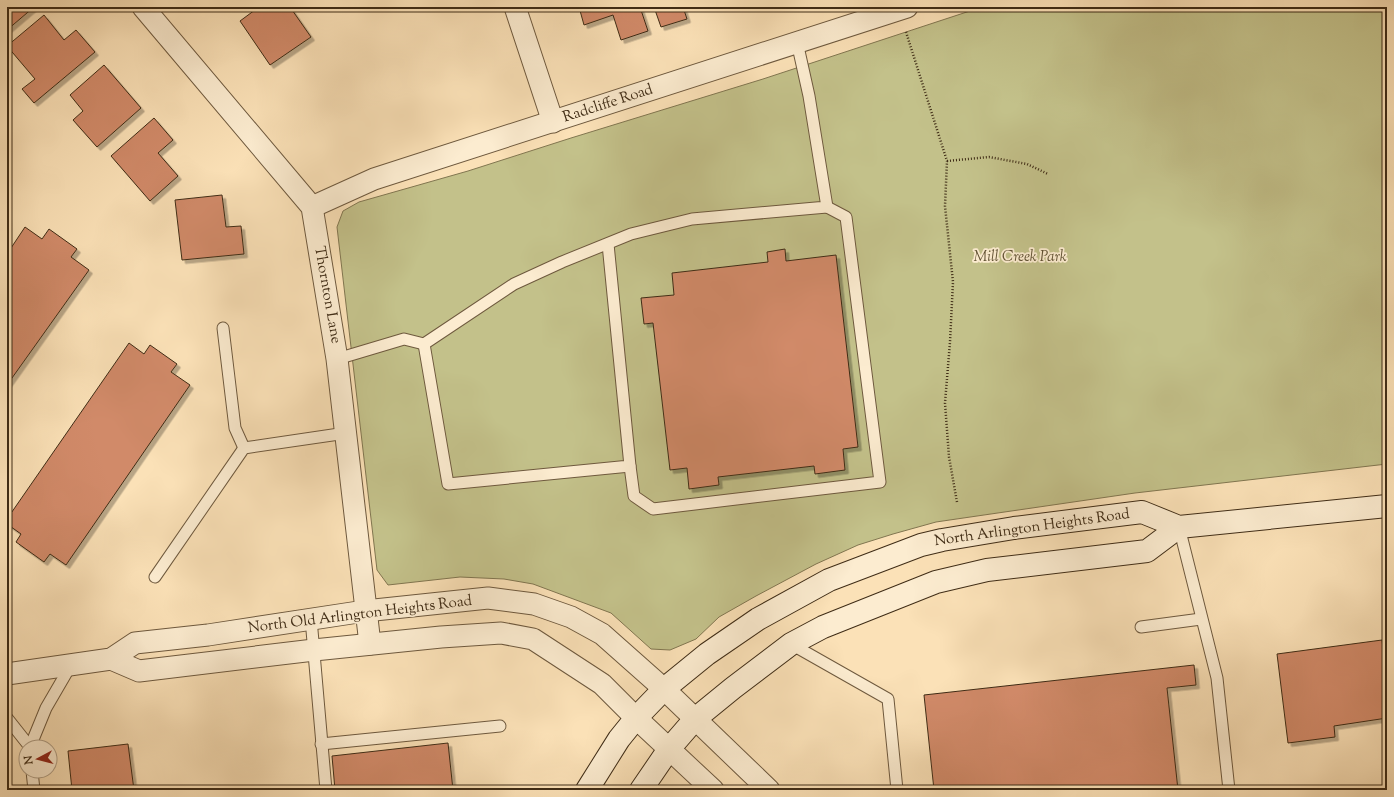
<svg xmlns="http://www.w3.org/2000/svg" width="1394" height="797" font-family="'Sorts Mill Goudy',serif">
	<style>
		.green { fill: #c3c18a; stroke: #817650 }
		.building { fill: #d18a69; stroke: #3f2c16; filter: url(#shadow) }
		.lines { fill: none; stroke-linecap: round; stroke-linejoin: round }
		.service-casing { stroke: #6e593e; stroke-width: 13 }
		.minor-casing { stroke: #6e593e; stroke-width: 23 }
		.secondary-casing { stroke: #3f2c16; stroke-width: 24 }
		.path { stroke: #3f2c16; stroke-width: 2.5; stroke-dasharray: 1 2; stroke-linecap: butt }
		.service { stroke: #fcecd0; stroke-width: 11 }
		.minor { stroke: #fcecd0; stroke-width: 21 }
		.secondary { stroke: #fcecd0; stroke-width: 22 }
		.labels { text-anchor: middle; dominant-baseline: central; stroke-width: 3.5; stroke-linejoin: round; paint-order: stroke }
		.street-label { font-size: 15px; fill: #3f2c16; stroke: #fcecd0 }
		.park-label { font-size: 15px; font-style: italic; fill: #605133; stroke: #fcecd0 }
	</style>
	<defs>
		<filter id="shadow"><feDropShadow dx="3.5" dy="3.5" stdDeviation="0" flood-color="#0004"/></filter>
	</defs>
	<rect width="100%" height="100%" fill="#fbe1b7"/>
	<filter id="stains"><feTurbulence type="fractalNoise" baseFrequency=".005" numOctaves="4"/><feColorMatrix values="0 0 0 0 .2 0 0 0 0 .09 0 0 0 0 .02 0 0 0 .5 -.17"/></filter>
	<radialGradient id="worn" r=".72"><stop offset=".6" stop-color="#630" stop-opacity="0"/><stop offset="1" stop-color="#630" stop-opacity=".3"/></radialGradient>
	<polygon class="green" points="982,7 1387,7 1387,464 1135,493 936,522 893,534 858,545 816,564 756,596 719,617 696,639 670,650 651,649 611,613 533,584 504,579 460,577 388,585 377,570 337,227 343,211 359,202 468,171 571,138 763,79"/>
	<g class="building">
		<polygon points="7,7 34,7 7,30"/>
		<polygon points="259,7 290,7 311,37 270,65 240,21"/>
		<polygon points="579,7 640,7 648,31 621,40 613,15 584,25"/>
		<polygon points="654,7 683,7 687,19 661,27"/>
		<polygon points="44,15 64,40 76,30 95,52 34,103 22,89 35,79 7,46"/>
		<polygon points="104,65 141,108 97,147 73,120 83,111 70,95"/>
		<polygon points="154,118 173,140 158,153 178,176 150,201 111,156"/>
		<polygon points="222,195 226,227 241,226 244,254 182,260 175,200"/>
		<polygon points="25,227 42,239 49,229 77,249 71,257 89,270 7,385 7,254"/>
		<polygon points="785,249 786,261 836,255 858,447 843,449 845,470 815,474 814,466 718,477 719,485 689,489 687,468 670,470 653,323 644,324 641,298 674,295 672,273 768,262 767,252"/>
		<polygon points="129,343 144,354 150,345 177,364 171,372 190,385 66,565 50,554 44,562 16,542 21,534 7,524 7,519"/>
		<polygon points="1382,640 1387,682 1387,718 1334,726 1335,737 1288,743 1277,654"/>
		<polygon points="1194,665 1196,685 1167,688 1178,790 934,790 924,695"/>
		<polygon points="448,743 453,790 335,790 332,756"/>
		<polygon points="128,744 134,790 72,790 68,751"/>
	</g>
	<g class="lines">
		<defs>
			<g id="service">
				<polyline points="223,328 235,428 244,448"/>
				<polyline points="424,344 448,484 630,466 608,244"/>
				<polyline points="337,359 404,339 424,344 514,284 562,262 631,234 692,219 827,207 809,96 797,42"/>
				<polyline points="630,466 634,496 653,509 880,482 846,217 827,207"/>
				<polyline points="1179,527 1217,678 1229,790"/>
				<polyline points="155,577 244,448 346,433"/>
				<polyline points="311,619 326,790"/>
				<polyline points="1141,627 1201,619"/>
				<polyline points="791,644 888,699 897,790"/>
				<polyline points="7,718 30,747"/>
				<polyline points="321,744 500,726"/>
				<polyline points="30,747 46,708 71,665"/>
				<polyline points="32,771 34,790"/>
			</g>
			<g id="minor">
				<polyline points="143,7 312,207 337,359 370,644"/>
				<polyline points="515,7 553,122"/>
				<polyline points="312,207 374,179 907,7"/>
				<polyline points="111,659 139,671 314,650 441,637 501,633 533,639 602,684 636,718 713,790"/>
				<polyline points="7,674 111,659 135,643 208,635 365,611 488,598 534,604 571,617 602,634 664,689 769,790"/>
			</g>
			<g id="secondary">
				<polyline points="587,790 619,739 636,718 664,689 707,654 758,619 829,580 921,545 942,540 1014,528 1142,512 1179,527 1387,506"/>
				<polyline points="641,790 669,749 695,719 733,688 791,644 823,627 936,582 987,570 1147,551 1179,527"/>
			</g>
		</defs>
		<use href="#service" class="service-casing"/>
		<use href="#minor" class="minor-casing"/>
		<use href="#secondary" class="secondary-casing"/>
		<g class="path">
			<polyline points="906,32 947,161 945,206 953,282 950,342 945,403 949,457 957,502"/>
			<polyline points="947,161 989,157 1027,164 1048,174"/>
		</g>
		<use href="#service" class="service"/>
		<use href="#minor" class="minor"/>
		<use href="#secondary" class="secondary"/>
	</g>
	<g class="labels">
		<g class="street-label">
			<text transform="translate(608 104) rotate(-18)">Radcliffe Road</text>
			<text transform="translate(327 295) rotate(80)">Thornton Lane</text>
			<text transform="translate(1032 528) rotate(-8)">North Arlington Heights Road</text>
			<text transform="translate(360 615) rotate(-7)">North Old Arlington Heights Road</text>
		</g>
		<g class="park-label">
			<text x="1020" y="257">Mill Creek Park</text>
		</g>
	</g>
	<rect width="1394" height="797" fill="none" stroke="#fbe1b7" stroke-width="24"/>
	<rect x="8" y="8" width="1378" height="781" fill="none" stroke="#3f2c16" stroke-width="2"/>
	<rect x="12" y="12" width="1370" height="773" fill="none" stroke="#3f2c16"/>
	<g transform="translate(38 759) rotate(263)"><circle r="19" fill="#fcecd0" stroke="#b09f86"/>
	<path d="M0-3L7 15L0 10L-7 15Z" fill="#8f2418"/>
	<text y="-6" font-size="11" font-weight="bold" text-anchor="middle" fill="#3f2c16">N</text>
	</g>
	<rect width="100%" height="100%" filter="url(#stains)"/>
	<rect width="100%" height="100%" fill="url(#worn)"/>
</svg>
